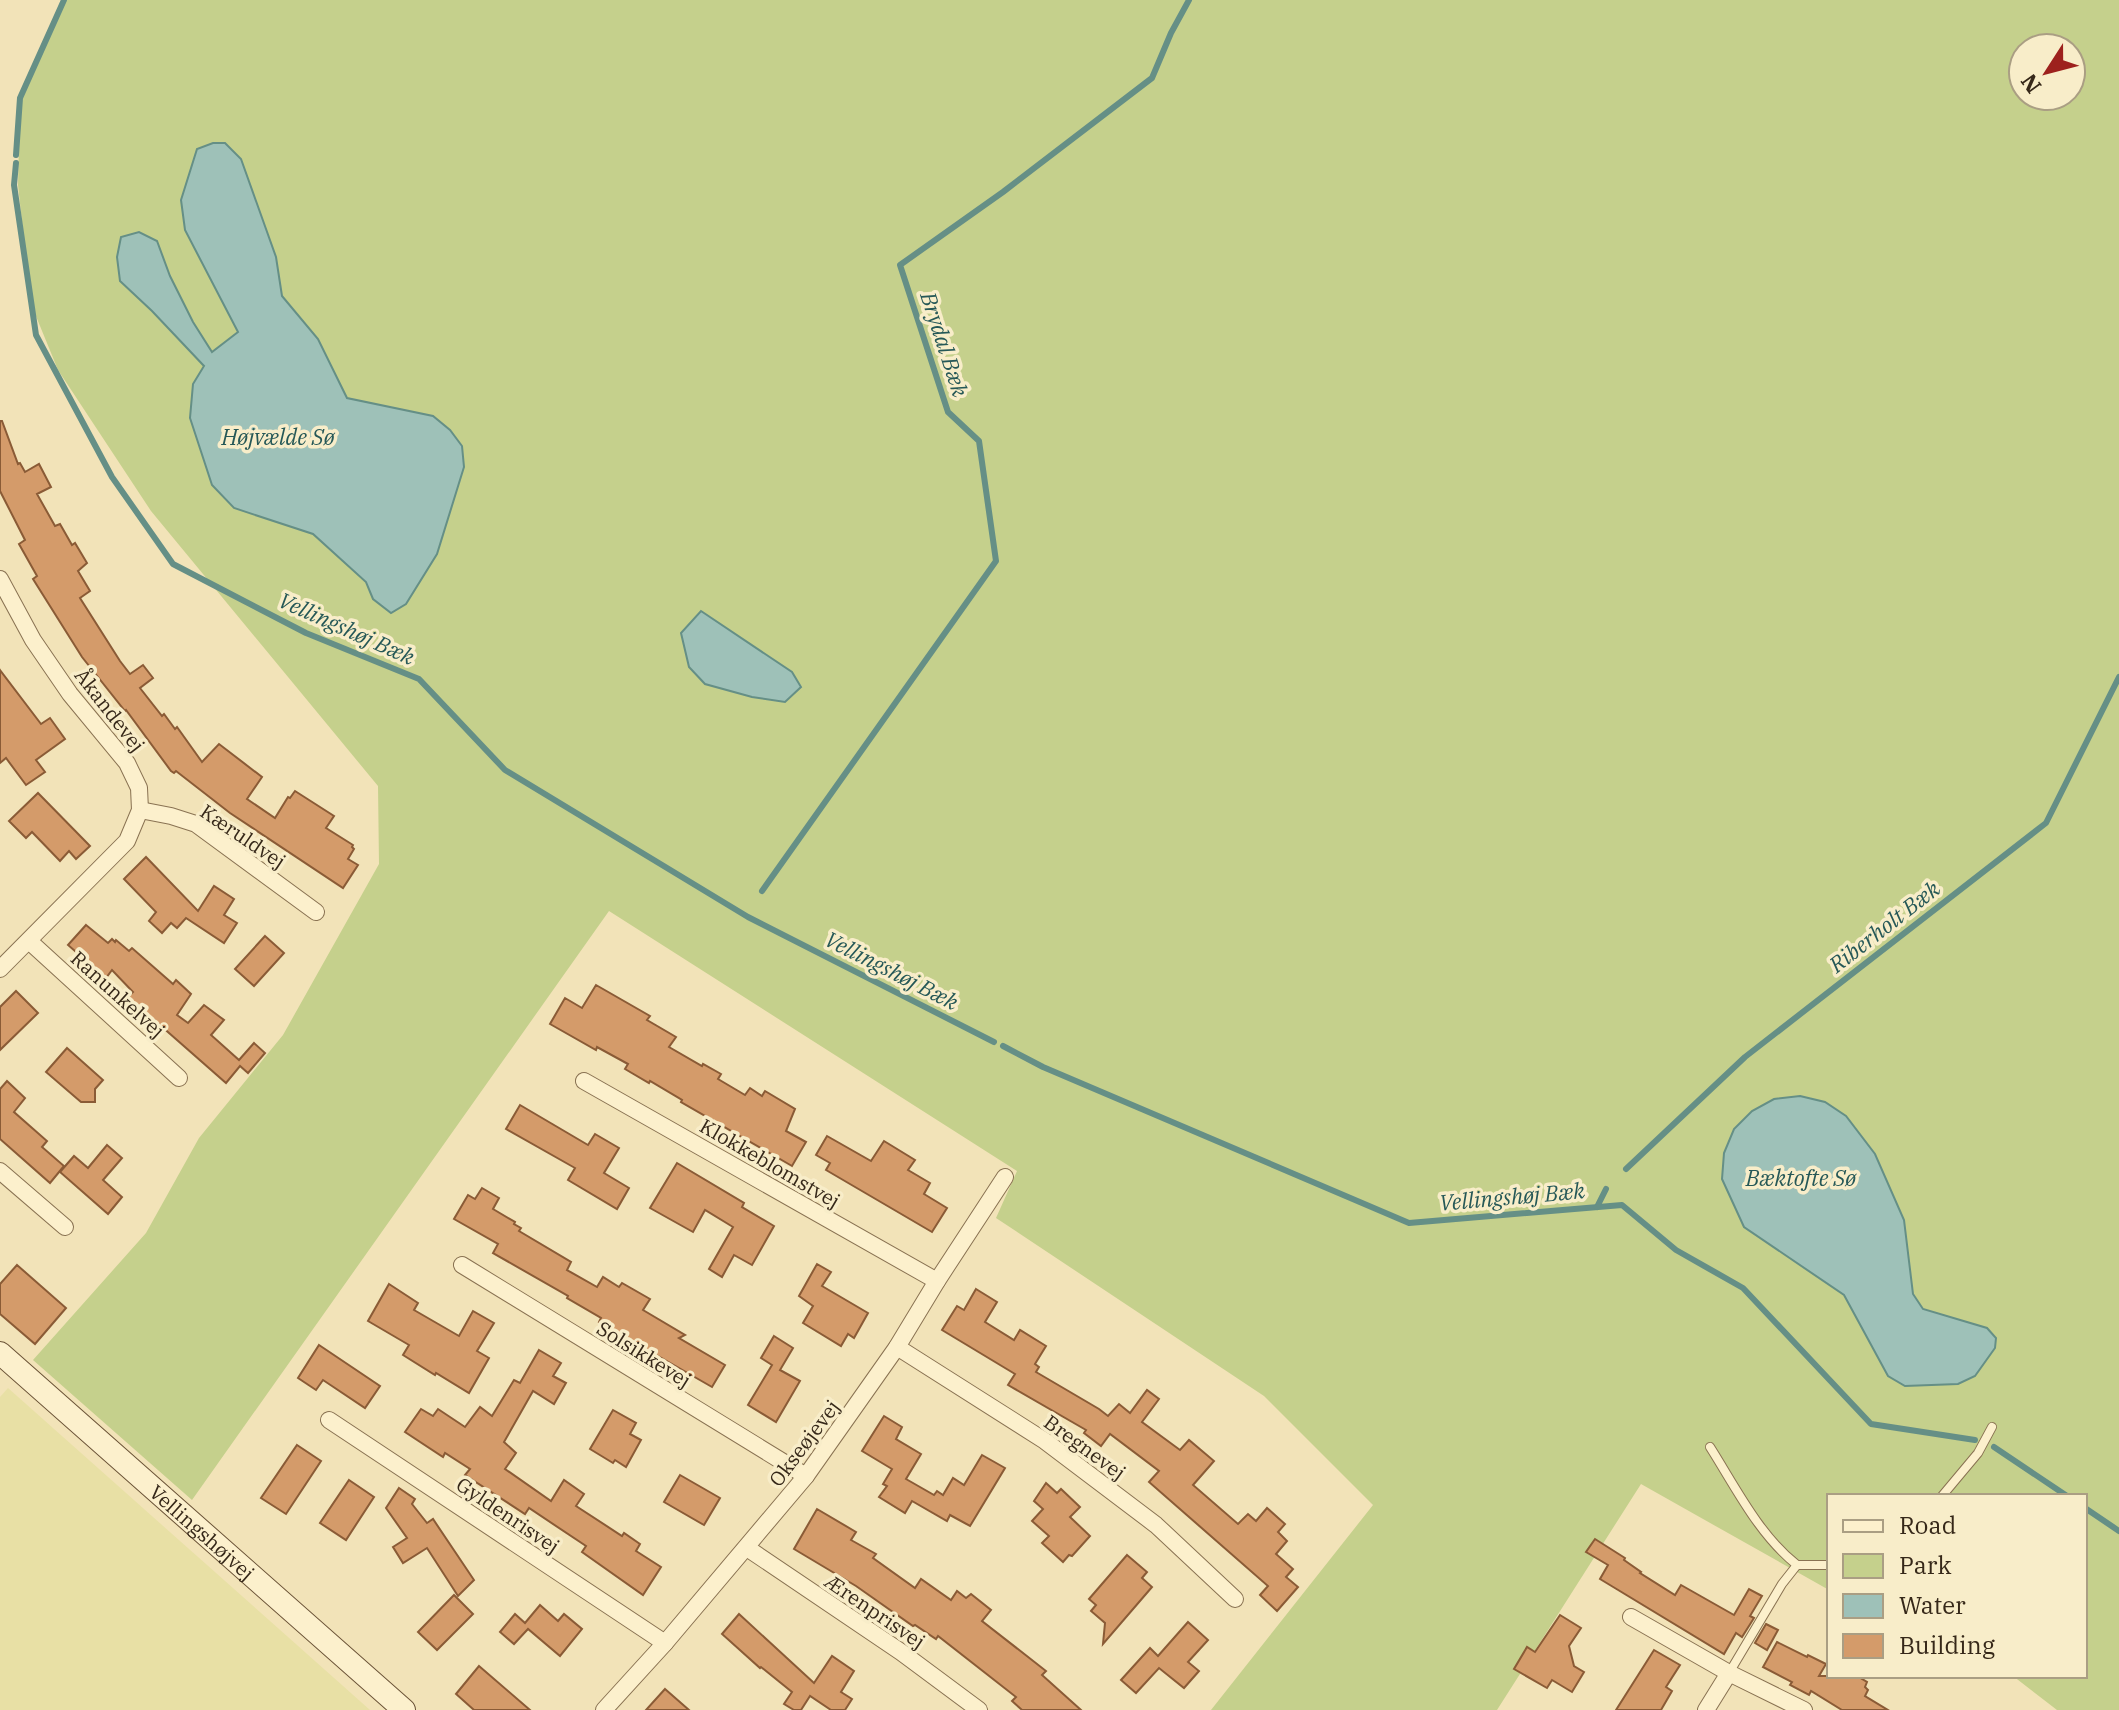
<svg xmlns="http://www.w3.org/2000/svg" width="2119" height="1710" font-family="'IBM Plex Serif',serif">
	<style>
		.farmland { fill: #e8e0a5 }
		.green { fill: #c5d08c; fill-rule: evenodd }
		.water { fill: #9ec1b8; stroke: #658f86; stroke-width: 2 }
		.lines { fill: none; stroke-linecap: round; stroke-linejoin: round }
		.stream { stroke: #658f86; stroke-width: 6 }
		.building { fill: #d49b6a; stroke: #8a5b36; stroke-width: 2 }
		.lane-casing { stroke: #897252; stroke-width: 10 }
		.street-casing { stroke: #897252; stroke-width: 18 }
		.secondary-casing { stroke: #6a5236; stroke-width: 24 }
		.lane { stroke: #fcf0cc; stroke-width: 8 }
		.street { stroke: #fcf0cc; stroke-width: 16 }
		.secondary { stroke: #fcf0cc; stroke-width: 22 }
		.labels { text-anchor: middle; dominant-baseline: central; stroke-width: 7; stroke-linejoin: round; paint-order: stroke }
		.street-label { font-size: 20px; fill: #362819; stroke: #f8edc9 }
		.water-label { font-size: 22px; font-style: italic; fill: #265857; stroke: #f8edc9 }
	</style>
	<rect width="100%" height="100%" fill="#f2e3b8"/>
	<polygon class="farmland" points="8,1388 370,1710 0,1710 0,1397"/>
	<path class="green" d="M64 0H2119V1710H2057L2013 1676H2085V1496H1829V1590L1641 1484 1497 1710H1211L1373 1505 1264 1396 996 1218 1017 1171 609 911 192 1500 33 1360 146 1233 199 1138 283 1035 379 864 378 786 151 511 58 370 31 304 18 185 20 98ZM2023 48H2071V96H2023Z"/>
	<g class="water">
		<polygon points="213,143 225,143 241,159 276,257 282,296 318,339 347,398 433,416 450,430 462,446 464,467 437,554 406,604 391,613 373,599 366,582 313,534 234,508 212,485 190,418 193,384 204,366 152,311 120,281 117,257 121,237 139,232 157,241 170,276 193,322 212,352 238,332 185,230 181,200 197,149"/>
		<polygon points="701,611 792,672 801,687 785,702 752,697 705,684 689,667 681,633"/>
		<polygon points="1800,1096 1825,1102 1846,1116 1875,1154 1904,1220 1913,1294 1923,1309 1987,1328 1996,1338 1995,1348 1975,1376 1958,1384 1905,1386 1888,1376 1844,1295 1744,1227 1722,1179 1724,1153 1734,1129 1752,1111 1774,1099"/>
	</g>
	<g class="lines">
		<g class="stream">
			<polyline points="16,155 20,98 64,0"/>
			<polyline points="16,163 14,185 36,335 112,477 173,564 306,633 419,679 505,770 748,917 994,1042"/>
			<polyline points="762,891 996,561 979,441 948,412 900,265 1003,192 1152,78 1171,33 1189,0"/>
			<polyline points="1003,1046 1043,1067 1409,1223 1622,1205 1676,1250 1743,1288 1871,1424 1975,1440"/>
			<polyline points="1626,1169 1745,1057 2046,823 2119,677"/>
			<polyline points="1597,1207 1606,1189"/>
			<polyline points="1994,1447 2067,1496"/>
			<polyline points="2085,1508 2119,1531"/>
		</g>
	</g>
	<g class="building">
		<polygon points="0,421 2,421 18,464 20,463 25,472 39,464 51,487 37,494 55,526 60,524 72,545 75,543 87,563 78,571 90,591 80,598 120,661 130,674 143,665 153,678 140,688 162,716 164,714 175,729 177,727 202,762 219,744 262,777 247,799 275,818 288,797 290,798 295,791 334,816 326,828 353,845 352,847 354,849 348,859 358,865 343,888 230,813 176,771 174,773 171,771 126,710 125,711 82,657 33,579 37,576 19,544 25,540 0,491"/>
		<polygon points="0,670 41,724 50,718 65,739 36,760 45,772 26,785 6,758 0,763"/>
		<polygon points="38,793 90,846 76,859 69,851 60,861 32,832 26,838 9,821"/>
		<polygon points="146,857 198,911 214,886 234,899 224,915 237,923 224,943 186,918 177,928 171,923 162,933 149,921 156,912 124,879"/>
		<polygon points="86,925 108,943 112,939 115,942 116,940 129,951 132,948 173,984 176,980 191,994 177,1015 188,1023 204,1005 224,1020 211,1035 239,1060 254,1043 265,1053 248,1073 240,1066 226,1083 128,997 133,992 112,970 106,978 68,945"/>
		<polygon points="265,936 284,953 254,986 235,969"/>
		<polygon points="596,985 650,1016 647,1020 676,1037 669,1047 702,1066 703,1064 721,1074 718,1079 745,1095 750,1088 762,1096 765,1091 795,1109 786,1131 806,1142 792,1166 681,1102 682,1100 650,1081 649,1083 625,1069 628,1064 597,1047 596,1050 550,1024 565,998 582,1008"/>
		<polygon points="16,991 38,1013 0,1050 0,1007"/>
		<polygon points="67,1048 103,1080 95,1089 95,1102 81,1102 46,1072"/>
		<polygon points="7,1081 25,1098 14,1112 47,1141 42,1147 64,1166 50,1183 0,1139 0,1089"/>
		<polygon points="520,1105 588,1145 595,1134 619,1148 604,1173 629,1188 617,1209 568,1180 575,1168 506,1129"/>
		<polygon points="827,1136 871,1161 884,1141 915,1160 908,1170 930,1183 924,1194 947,1208 932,1232 826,1170 830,1163 816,1155"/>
		<polygon points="107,1145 122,1158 103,1180 122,1197 108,1214 60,1172 74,1156 88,1168"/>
		<polygon points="677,1163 744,1203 742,1207 774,1226 752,1265 734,1255 722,1277 709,1269 733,1227 705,1210 693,1232 650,1208"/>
		<polygon points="482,1188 499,1198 493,1209 515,1222 514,1224 521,1228 519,1231 571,1262 567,1270 597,1287 603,1277 619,1287 622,1283 650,1299 643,1310 685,1335 679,1338 725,1365 712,1387 599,1322 601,1318 567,1298 568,1296 493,1253 498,1244 454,1219 468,1195 475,1199"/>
		<polygon points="817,1264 831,1272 822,1286 868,1313 854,1338 848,1334 841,1346 803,1323 813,1306 799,1296"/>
		<polygon points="17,1265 66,1308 35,1344 0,1314 0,1284"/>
		<polygon points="389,1284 418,1303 414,1310 459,1336 473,1311 494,1323 477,1351 489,1358 469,1393 436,1373 435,1375 403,1355 409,1345 368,1321"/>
		<polygon points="976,1289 997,1302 985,1322 1014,1340 1020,1330 1046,1346 1035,1364 1039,1367 1036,1372 1099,1409 1108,1416 1119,1404 1130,1413 1147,1390 1159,1399 1142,1422 1180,1450 1189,1440 1214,1461 1193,1485 1238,1524 1248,1514 1256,1521 1267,1508 1285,1524 1278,1532 1287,1541 1276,1554 1293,1569 1286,1577 1298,1587 1277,1611 1260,1595 1268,1586 1149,1482 1159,1471 1110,1434 1101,1446 1084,1433 1086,1430 1008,1385 1015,1374 942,1330 957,1306 964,1310"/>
		<polygon points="774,1336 793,1348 780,1370 800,1381 776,1422 748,1405 772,1365 761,1358"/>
		<polygon points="319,1345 380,1386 365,1408 323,1380 316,1390 298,1378"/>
		<polygon points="539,1350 561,1363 553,1376 566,1383 554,1404 533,1391 504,1442 516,1453 505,1469 551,1501 564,1480 584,1494 576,1506 622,1536 624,1533 640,1544 636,1551 661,1567 643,1595 582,1552 586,1546 529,1508 525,1514 465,1475 470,1469 445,1453 443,1457 405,1432 421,1409 433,1416 438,1409 465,1427 480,1407 492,1416 514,1380 520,1383"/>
		<polygon points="613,1410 636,1423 630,1434 641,1440 626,1467 615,1460 613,1463 590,1449"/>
		<polygon points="884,1416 902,1427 896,1439 921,1454 906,1479 934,1495 937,1491 943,1495 953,1478 964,1485 982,1455 1005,1468 970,1526 950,1515 947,1521 912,1501 905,1513 879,1497 887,1486 883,1484 892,1469 862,1451"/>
		<polygon points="297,1445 321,1461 286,1514 261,1498"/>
		<polygon points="680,1475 720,1498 704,1525 664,1502"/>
		<polygon points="349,1480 374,1497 346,1540 320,1523"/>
		<polygon points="1046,1483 1057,1493 1061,1489 1080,1507 1070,1517 1090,1536 1072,1556 1069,1555 1063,1562 1042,1543 1049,1536 1032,1521 1043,1509 1034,1501"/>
		<polygon points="399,1488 415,1499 412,1504 427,1523 433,1519 474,1580 458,1596 427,1548 403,1563 393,1547 407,1538 386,1508"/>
		<polygon points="817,1509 856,1532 851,1540 876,1554 873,1558 915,1588 921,1579 951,1600 957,1591 966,1598 971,1594 991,1610 982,1621 1046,1671 1042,1675 1081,1710 1022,1710 1012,1701 1016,1697 938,1636 936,1639 915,1625 913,1626 856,1586 794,1549"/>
		<polygon points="1595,1539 1625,1558 1624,1560 1641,1572 1640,1573 1675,1595 1681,1585 1734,1615 1749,1589 1762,1596 1750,1616 1754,1618 1742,1637 1736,1633 1724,1654 1600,1579 1608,1565 1586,1552"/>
		<polygon points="1127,1555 1147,1572 1142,1578 1152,1587 1103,1644 1105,1623 1091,1611 1096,1605 1089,1599"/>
		<polygon points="454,1595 473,1614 437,1650 418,1632"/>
		<polygon points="540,1605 558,1621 564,1614 582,1629 560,1656 528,1629 514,1644 500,1632 515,1614 525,1623"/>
		<polygon points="739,1614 814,1683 832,1656 854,1671 841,1692 852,1699 845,1710 831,1710 810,1696 801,1710 794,1710 784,1704 792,1692 761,1667 760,1668 722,1634"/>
		<polygon points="1560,1615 1581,1628 1569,1646 1574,1666 1584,1672 1572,1692 1552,1680 1547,1688 1514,1669 1527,1647 1535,1652"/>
		<polygon points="1188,1622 1208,1640 1188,1662 1199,1671 1184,1688 1159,1668 1136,1693 1121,1680 1150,1648 1158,1656"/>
		<polygon points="1766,1624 1778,1630 1767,1650 1755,1643"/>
		<polygon points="1777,1642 1807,1657 1808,1655 1826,1664 1819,1676 1857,1676 1867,1682 1865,1687 1868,1690 1865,1696 1888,1710 1842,1710 1811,1691 1809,1695 1790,1685 1792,1682 1763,1667"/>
		<polygon points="1654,1650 1680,1665 1666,1687 1672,1691 1661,1710 1616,1710"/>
		<polygon points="479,1666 530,1710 474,1710 456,1694"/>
		<polygon points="665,1689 689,1710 646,1710"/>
	</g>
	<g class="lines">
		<defs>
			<g id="lane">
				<path d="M1710 1447C1736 1488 1759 1535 1797 1565"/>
				<polyline points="1942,1496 1978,1453 1992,1427"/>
				<polyline points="1729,1673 1782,1584 1797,1565 1829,1565"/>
			</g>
			<g id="street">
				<polyline points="0,579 33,640 70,694 127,763 139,788 140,810 127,841 0,969"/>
				<polyline points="140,810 171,816 196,824 316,912"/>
				<polyline points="29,941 179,1078"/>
				<polyline points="584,1081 937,1281"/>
				<polyline points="0,1171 65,1227"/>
				<polyline points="462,1265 806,1476"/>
				<polyline points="897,1347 1045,1441 1156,1525 1235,1599"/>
				<polyline points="329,1420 665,1643"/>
				<polyline points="747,1548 901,1652 979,1710"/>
				<polyline points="1631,1617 1729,1673 1804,1710"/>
				<polyline points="604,1710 665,1643 806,1476 897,1347 937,1281 1005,1177"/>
				<polyline points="1706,1710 1729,1673"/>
			</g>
			<g id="secondary">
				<path id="s1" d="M0 1353 404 1710"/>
			</g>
		</defs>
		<use href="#lane" class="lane-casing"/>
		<use href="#street" class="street-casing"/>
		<use href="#secondary" class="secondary-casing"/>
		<use href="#lane" class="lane"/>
		<use href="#street" class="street"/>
		<use href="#secondary" class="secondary"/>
	</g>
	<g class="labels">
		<g class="street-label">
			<text transform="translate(110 710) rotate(52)">Åkandevej</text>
			<text transform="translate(243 836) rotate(34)">Kæruldvej</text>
			<text transform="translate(118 994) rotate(42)">Ranunkelvej</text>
			<text transform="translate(770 1163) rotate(30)">Klokkeblomstvej</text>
			<text transform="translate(644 1354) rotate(32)">Solsikkevej</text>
			<text transform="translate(804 1443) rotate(-53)">Okseøjevej</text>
			<text transform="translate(1085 1447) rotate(36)">Bregnevej</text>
			<text transform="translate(508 1515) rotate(34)">Gyldenrisvej</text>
			<text stroke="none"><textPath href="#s1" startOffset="270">Vellingshøjvej</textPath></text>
			<text transform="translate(875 1611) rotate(34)">Ærenprisvej</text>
		</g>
		<g class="water-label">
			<text transform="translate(945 344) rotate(72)">Brydal Bæk</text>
			<text x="278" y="436">Højvælde Sø</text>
			<text transform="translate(347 628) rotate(24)">Vellingshøj Bæk</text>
			<text transform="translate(1884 926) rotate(-38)">Riberholt Bæk</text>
			<text transform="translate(892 970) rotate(27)">Vellingshøj Bæk</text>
			<text x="1801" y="1177">Bæktofte Sø</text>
			<text transform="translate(1512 1196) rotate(-5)">Vellingshøj Bæk</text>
		</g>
	</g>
	<rect x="1827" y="1494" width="260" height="184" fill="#f8edc9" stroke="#aa9e83" stroke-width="2"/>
	<rect x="1843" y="1520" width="40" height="12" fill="#fcf0cc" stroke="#aa9e83" stroke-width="2"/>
	<text x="1899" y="1534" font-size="24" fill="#362819">Road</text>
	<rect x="1843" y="1554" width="40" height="24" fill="#c5d08c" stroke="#aa9e83" stroke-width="2"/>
	<text x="1899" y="1574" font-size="24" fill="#362819">Park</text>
	<rect x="1843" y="1594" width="40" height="24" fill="#9ec1b8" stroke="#aa9e83" stroke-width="2"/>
	<text x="1899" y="1614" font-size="24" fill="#362819">Water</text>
	<rect x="1843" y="1634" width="40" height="24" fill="#d49b6a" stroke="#aa9e83" stroke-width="2"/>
	<text x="1899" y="1654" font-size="24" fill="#362819">Building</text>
	<g transform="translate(2047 72) rotate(234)"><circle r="38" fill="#f8edc9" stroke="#aa9e83" stroke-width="2"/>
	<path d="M0-6L14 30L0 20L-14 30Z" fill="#9d211d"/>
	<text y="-12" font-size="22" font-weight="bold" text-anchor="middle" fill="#362819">N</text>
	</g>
</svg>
